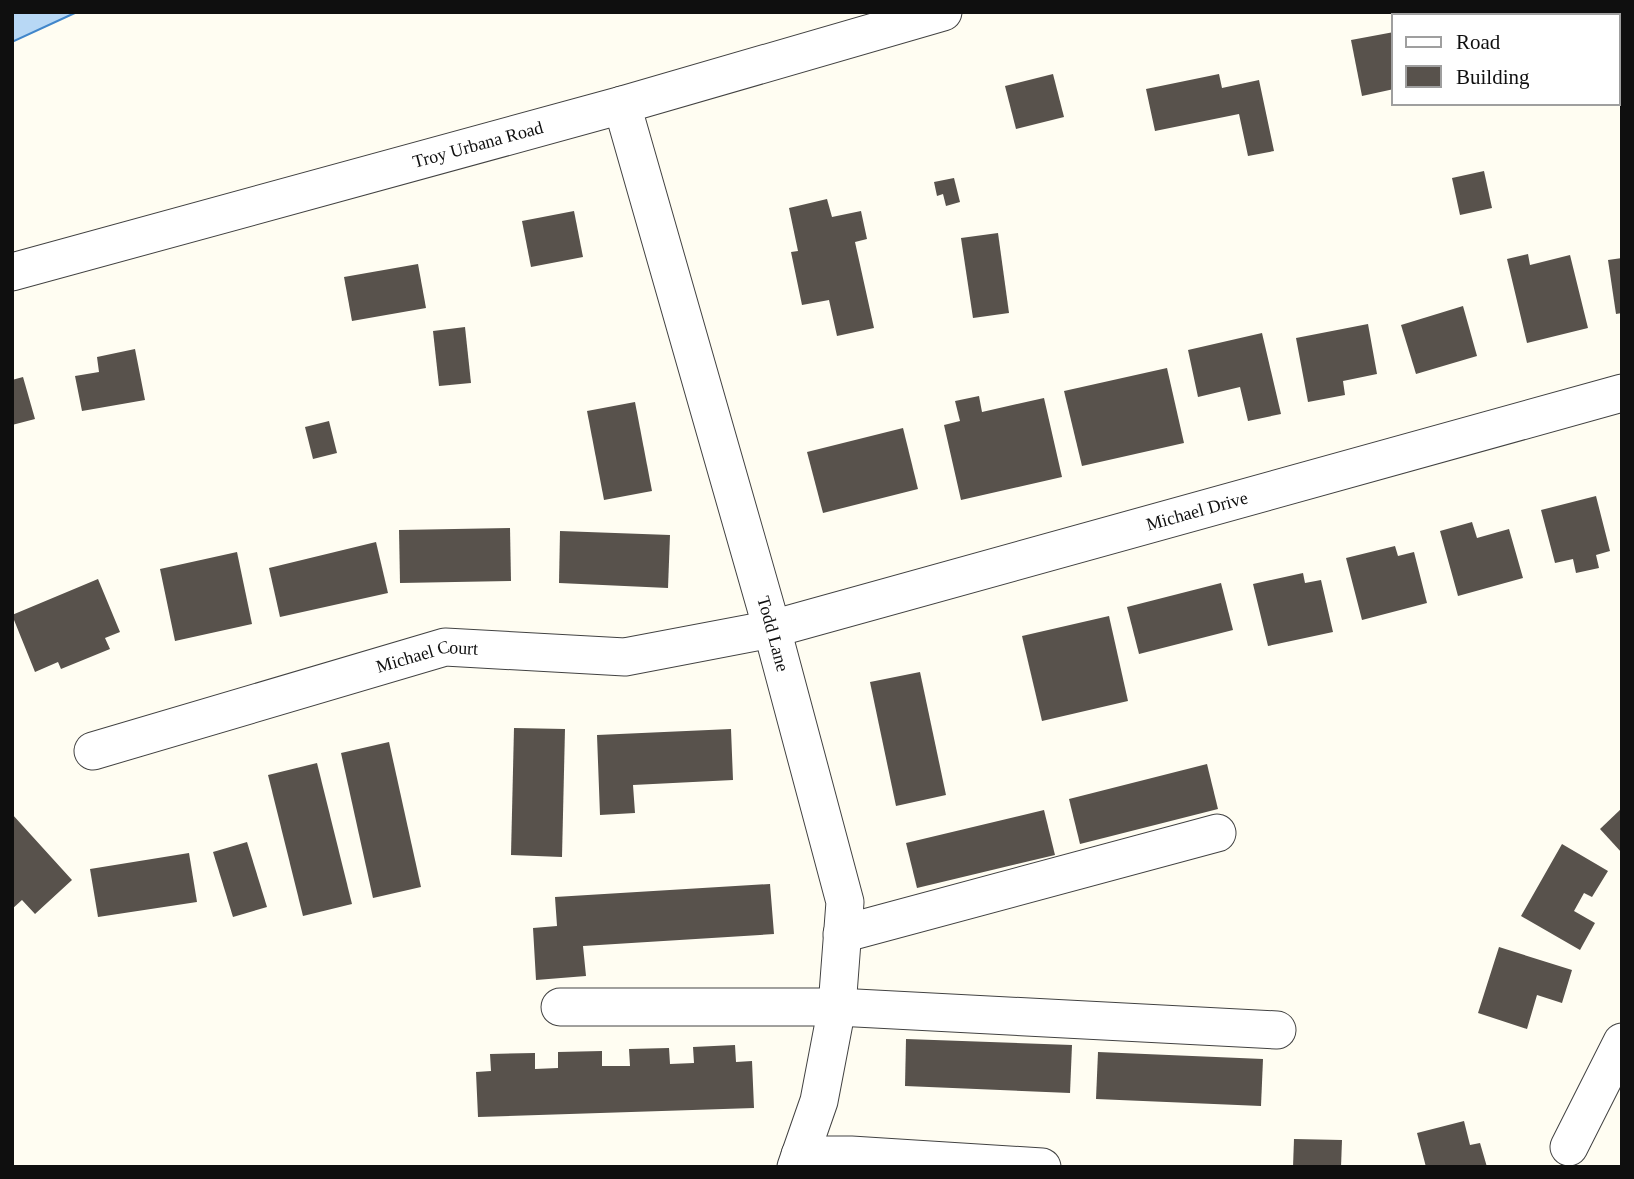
<svg xmlns="http://www.w3.org/2000/svg" width="1634" height="1179" font-family="'Times New Roman',serif">
	<style>
		.water { fill: #b8d8f5; stroke: #4186ca; stroke-width: 2 }
		.building { fill: #58524c }
		.lines { fill: none; stroke-linecap: round; stroke-linejoin: round }
		.minor-casing { stroke: #424242; stroke-width: 39 }
		.minor { stroke: #fff; stroke-width: 37 }
		.labels { text-anchor: middle; dominant-baseline: central; stroke-width: 7; stroke-linejoin: round; paint-order: stroke }
		.street-label { font-size: 18px; fill: #0f0f0f; stroke: #fff }
	</style>
	<rect width="100%" height="100%" fill="#fffdf2"/>
	<polygon class="water" points="12,12 77,12 12,42"/>
	<g class="building">
		<rect x="1522" y="12" width="86" height="4"/>
		<polygon points="1394,32 1394,89 1362,96 1351,40"/>
		<polygon points="1053,74 1064,117 1016,129 1005,86"/>
		<polygon points="1219,74 1222,88 1259,80 1274,151 1248,156 1239,114 1155,131 1146,89"/>
		<polygon points="1484,171 1492,208 1460,215 1452,178"/>
		<polygon points="954,178 960,202 946,206 943,194 937,196 934,182"/>
		<polygon points="827,199 832,217 861,211 867,239 855,242 874,328 837,336 829,300 802,305 791,252 798,251 789,208"/>
		<polygon points="574,211 583,257 531,267 522,221"/>
		<polygon points="998,233 1009,313 973,318 961,238"/>
		<polygon points="1528,254 1530,265 1570,255 1588,328 1527,343 1507,259"/>
		<polygon points="1622,258 1622,313 1616,314 1608,260"/>
		<polygon points="418,264 426,308 352,321 344,277"/>
		<polygon points="1463,306 1477,356 1416,374 1401,325"/>
		<polygon points="1368,324 1377,374 1343,381 1345,395 1308,402 1296,338"/>
		<polygon points="465,327 471,383 439,386 433,331"/>
		<polygon points="1262,333 1281,414 1248,421 1240,387 1198,397 1188,350"/>
		<polygon points="135,349 145,400 82,411 75,376 99,372 97,357"/>
		<polygon points="1167,368 1184,443 1082,466 1064,391"/>
		<polygon points="23,377 35,419 12,425 12,380"/>
		<polygon points="979,396 982,412 1044,398 1062,477 961,500 944,425 960,421 955,401"/>
		<polygon points="635,402 652,491 604,500 587,411"/>
		<polygon points="329,421 337,453 313,459 305,427"/>
		<polygon points="903,428 918,489 823,513 807,452"/>
		<polygon points="1596,496 1610,551 1596,555 1599,568 1576,573 1573,559 1555,563 1541,510"/>
		<polygon points="1472,522 1477,538 1509,529 1523,578 1458,596 1440,531"/>
		<polygon points="510,528 511,581 400,583 399,530"/>
		<polygon points="560,531 670,535 668,588 559,583"/>
		<polygon points="376,542 388,593 280,617 269,568"/>
		<polygon points="1395,546 1398,556 1414,552 1427,603 1362,620 1346,558"/>
		<polygon points="237,552 252,624 175,641 160,569"/>
		<polygon points="1303,573 1305,583 1321,580 1333,632 1268,646 1253,584"/>
		<polygon points="98,579 120,632 105,638 110,649 61,669 58,662 35,672 12,615"/>
		<polygon points="1221,583 1233,630 1139,654 1127,607"/>
		<polygon points="1109,616 1128,701 1042,721 1022,636"/>
		<polygon points="920,672 946,795 896,806 870,682"/>
		<polygon points="514,728 565,729 562,857 511,855"/>
		<polygon points="731,729 733,780 633,785 635,813 600,815 597,735"/>
		<polygon points="389,742 421,887 373,898 341,753"/>
		<polygon points="317,763 352,904 303,916 268,775"/>
		<polygon points="1207,764 1218,809 1080,844 1069,799"/>
		<polygon points="1622,808 1622,853 1600,829"/>
		<polygon points="1044,810 1055,855 917,888 906,843"/>
		<polygon points="12,814 72,880 35,914 22,900 12,909"/>
		<polygon points="247,842 267,907 233,917 213,852"/>
		<polygon points="1562,844 1608,871 1592,897 1584,893 1574,911 1595,923 1580,950 1521,916"/>
		<polygon points="189,853 197,902 98,917 90,869"/>
		<polygon points="770,884 774,934 583,946 586,976 536,980 533,928 557,926 555,897"/>
		<polygon points="1499,947 1572,970 1562,1003 1537,995 1527,1029 1478,1013"/>
		<polygon points="906,1039 1072,1045 1070,1093 905,1086"/>
		<polygon points="735,1045 736,1062 752,1061 754,1108 478,1117 476,1072 491,1071 490,1054 535,1053 535,1069 558,1068 558,1052 602,1051 602,1066 630,1066 629,1049 669,1048 670,1064 694,1063 693,1047"/>
		<polygon points="1098,1052 1263,1059 1261,1106 1096,1099"/>
		<polygon points="1464,1121 1470,1145 1480,1143 1487,1167 1426,1167 1417,1133"/>
		<polygon points="1294,1139 1342,1140 1341,1167 1293,1167"/>
	</g>
	<g class="lines">
		<defs>
			<g id="minor">
				<path id="s1" d="M622 105 772 629 845 902 837 1007 819 1101 796 1167"/>
				<path id="s2" d="M12 272 622 105 943 12"/>
				<path id="s3" d="M93 751 445 647 625 657 772 629 1622 393"/>
				<polyline points="842,934 1217,833"/>
				<polyline points="560,1007 837,1007 1277,1030"/>
				<polyline points="1569,1147 1622,1042"/>
				<polyline points="800,1155 851,1155 1042,1167"/>
			</g>
		</defs>
		<use href="#minor" class="minor-casing"/>
		<use href="#minor" class="minor"/>
	</g>
	<g class="labels">
		<g class="street-label">
			<text stroke="none"><textPath href="#s2" startOffset="483">Troy Urbana Road</textPath></text>
			<text stroke="none"><textPath href="#s3" startOffset="1138">Michael Drive</textPath></text>
			<text stroke="none"><textPath href="#s1" startOffset="550">Todd Lane</textPath></text>
			<text stroke="none"><textPath href="#s3" startOffset="348">Michael Court</textPath></text>
		</g>
	</g>
	<rect width="1634" height="1179" fill="none" stroke="#0f0f0f" stroke-width="28"/>
	<rect x="1392" y="14" width="228" height="91" fill="#ffffff" stroke="#9f9f9f" stroke-width="2"/>
	<rect x="1406" y="37" width="35" height="10" fill="#ffffff" stroke="#9f9f9f" stroke-width="2"/>
	<text x="1456" y="49" font-size="21" fill="#0f0f0f">Road</text>
	<rect x="1406" y="66" width="35" height="21" fill="#58524c" stroke="#9f9f9f" stroke-width="2"/>
	<text x="1456" y="84" font-size="21" fill="#0f0f0f">Building</text>
</svg>
